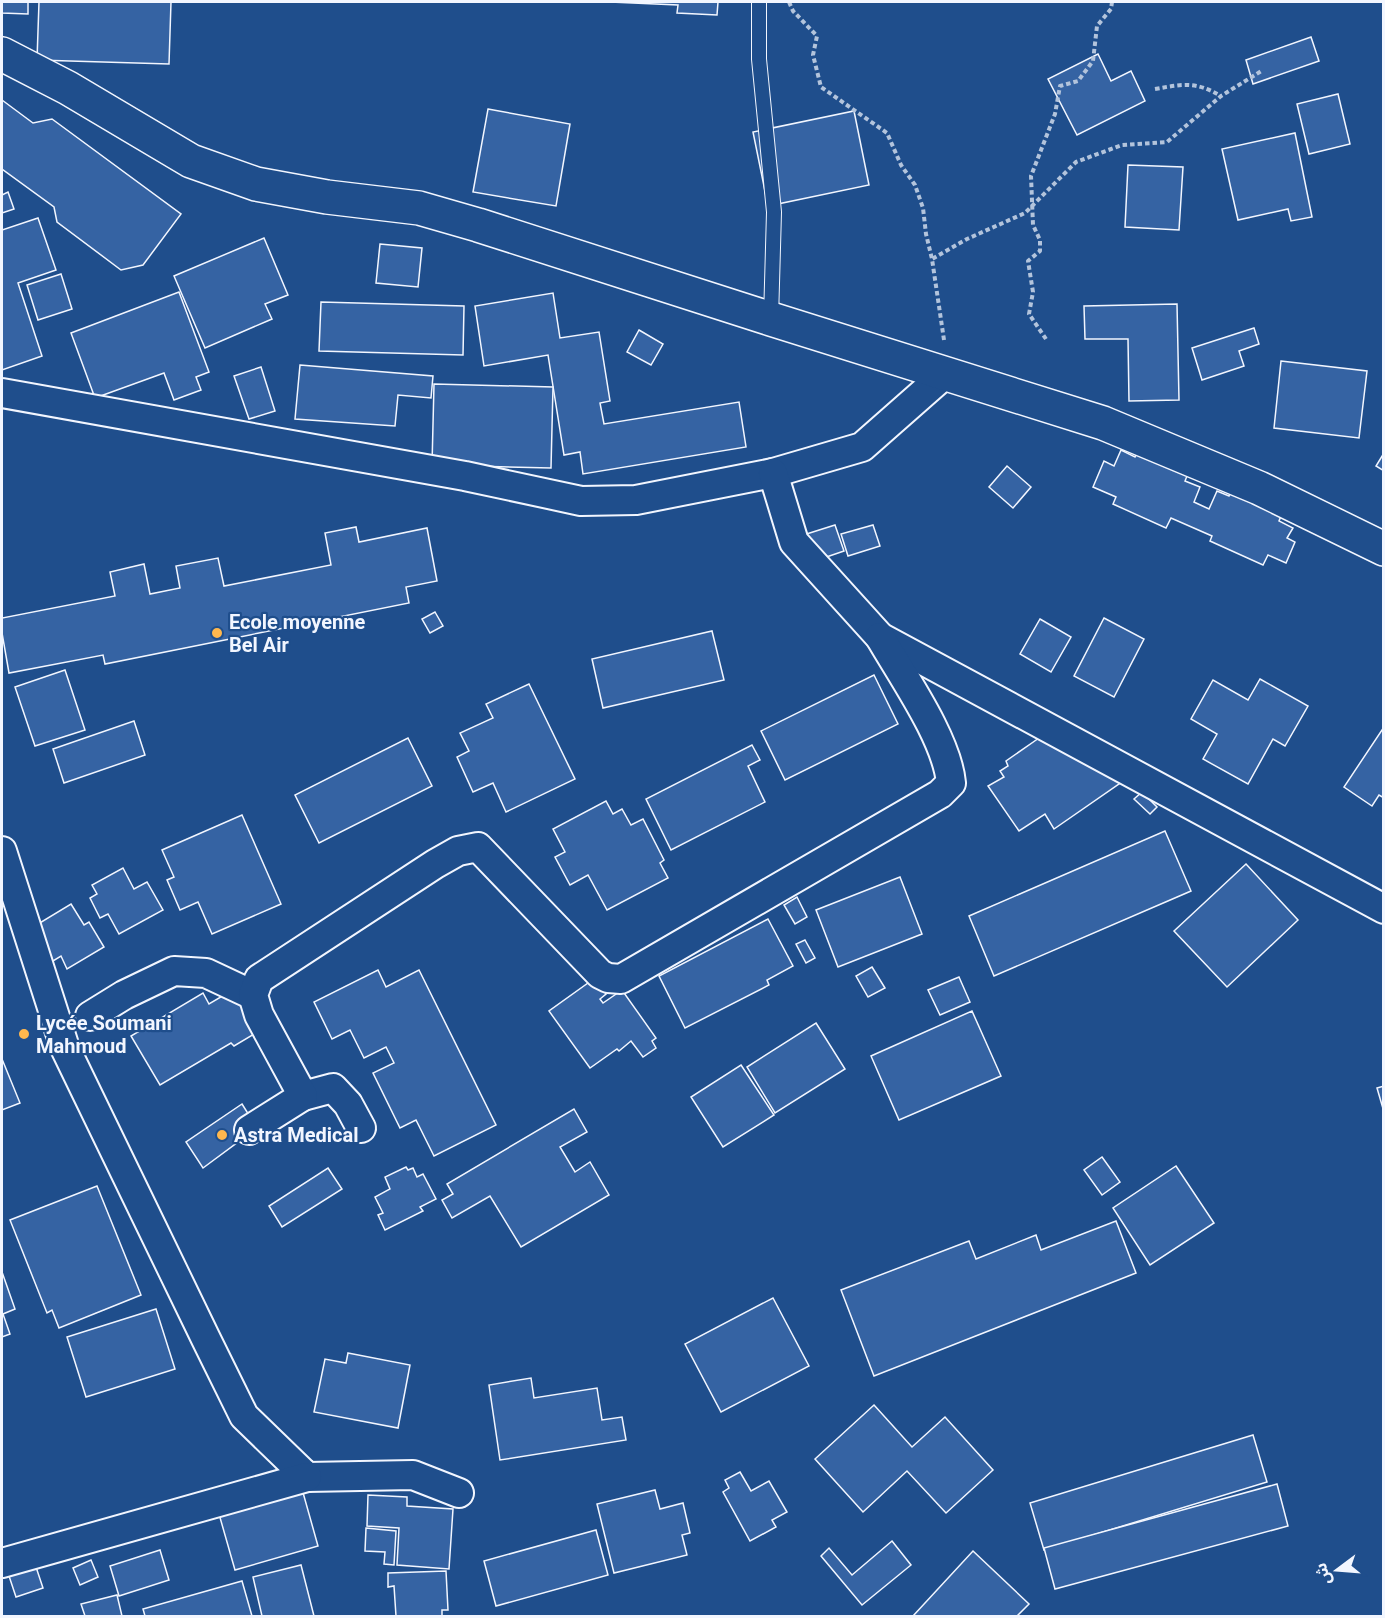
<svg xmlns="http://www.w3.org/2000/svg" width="1385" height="1618" font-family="Roboto,'Noto Sans Arabic',sans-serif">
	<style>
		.building { fill: #3563a3; stroke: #f2f6ff; stroke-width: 1.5 }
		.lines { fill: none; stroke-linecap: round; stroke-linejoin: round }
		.service-casing { stroke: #f2f6ff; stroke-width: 16 }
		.minor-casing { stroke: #f2f6ff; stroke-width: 32 }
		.secondary-casing { stroke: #f2f6ff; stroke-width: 36 }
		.path { stroke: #b3c4dc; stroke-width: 4; stroke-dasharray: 4.5 3; stroke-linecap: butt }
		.service { stroke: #1f4e8c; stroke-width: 14 }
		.minor { stroke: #1f4e8c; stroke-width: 28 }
		.secondary { stroke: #1f4e8c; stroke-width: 33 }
		.poi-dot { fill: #ffb74d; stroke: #1f4e8c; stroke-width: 2 }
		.labels { text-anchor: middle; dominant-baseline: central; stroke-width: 4.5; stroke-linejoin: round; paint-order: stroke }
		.poi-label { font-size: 20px; font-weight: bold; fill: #f2f6ff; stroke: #1f4e8c; text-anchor: start }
	</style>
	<rect width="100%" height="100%" fill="#1f4e8c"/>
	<g class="building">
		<polygon points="2,2 28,2 28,14 2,13"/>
		<polygon points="39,2 171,2 169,64 37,60"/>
		<polygon points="610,2 718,2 717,15 677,13 678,5"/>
		<polygon points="1311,37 1319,61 1253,84 1246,60"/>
		<polygon points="1098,54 1111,81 1131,71 1145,101 1077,135 1048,79"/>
		<polygon points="1338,94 1350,144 1309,154 1297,104"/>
		<polygon points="2,100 33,123 52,119 181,214 143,265 121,270 57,222 54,207 2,169"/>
		<polygon points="488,109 570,124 556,206 473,192"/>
		<polygon points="854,111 869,185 768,206 753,132"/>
		<polygon points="1295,133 1312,217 1291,221 1288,209 1238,220 1222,149"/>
		<polygon points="1128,165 1183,167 1179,230 1125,227"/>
		<polygon points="8,192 14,209 2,213 2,195"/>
		<polygon points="38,218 56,270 18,283 42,356 2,370 2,230"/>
		<polygon points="264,238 288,295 265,304 272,319 205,348 174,276"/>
		<polygon points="380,244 422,248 418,287 376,283"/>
		<polygon points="61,274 72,309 38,320 27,285"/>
		<polygon points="179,292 209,372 196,377 201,390 174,400 164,373 95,398 71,333"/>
		<polygon points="553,293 560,338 599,332 610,401 600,403 604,424 739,402 746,447 583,474 580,452 564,455 548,355 484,366 475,306"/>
		<polygon points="321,302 464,306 463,355 319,351"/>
		<polygon points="1177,304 1179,400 1129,401 1128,339 1085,339 1084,306"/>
		<polygon points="1254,328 1259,344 1239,351 1244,366 1202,380 1192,348"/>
		<polygon points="639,330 663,344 651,365 627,352"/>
		<polygon points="1281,361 1367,371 1359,438 1274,428"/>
		<polygon points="300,365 433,376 431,398 398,395 395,426 295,419"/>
		<polygon points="261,367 275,411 249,419 234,376"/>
		<polygon points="434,384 553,387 551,468 432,465"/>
		<polygon points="1139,448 1189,471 1185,481 1200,487 1194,502 1209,509 1217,491 1229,496 1233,486 1284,509 1279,521 1293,528 1287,538 1295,542 1286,563 1268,555 1263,565 1210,541 1212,536 1171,518 1166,528 1113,504 1116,497 1093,487 1104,461 1114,466 1121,450 1135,457"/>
		<polygon points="1384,453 1384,471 1376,466"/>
		<polygon points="1007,466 1031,487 1013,508 989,487"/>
		<polygon points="835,525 844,551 806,564 797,537"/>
		<polygon points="873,525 880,546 848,556 841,534"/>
		<polygon points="356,527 359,542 427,528 437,581 406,587 409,603 105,664 103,655 9,673 2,633 2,618 115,596 110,572 144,564 150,594 180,588 176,566 218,558 224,586 331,565 325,533"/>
		<polygon points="435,612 443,626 430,633 422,619"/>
		<polygon points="1104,618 1144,639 1114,697 1074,676"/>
		<polygon points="1040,619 1071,637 1051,672 1020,654"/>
		<polygon points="712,631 724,680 603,708 592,659"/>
		<polygon points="65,670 85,730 35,746 15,687"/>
		<polygon points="874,675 898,724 785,780 761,731"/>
		<polygon points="1260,679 1308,706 1285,746 1273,739 1248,784 1203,759 1217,734 1191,719 1213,680 1248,700"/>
		<polygon points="529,684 575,779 506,812 493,783 473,792 457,757 469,751 460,733 493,718 486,704"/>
		<polygon points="134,721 145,755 64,783 53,749"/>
		<polygon points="1384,727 1384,798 1379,795 1372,806 1344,787"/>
		<polygon points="408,738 432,786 319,843 295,795"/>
		<polygon points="1039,738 1126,779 1054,829 1045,814 1019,831 988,786 1004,777 1000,771 1008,766 1006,761"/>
		<polygon points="752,745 760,760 748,766 765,802 671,850 646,799"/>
		<polygon points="1142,792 1157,807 1150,814 1134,799"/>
		<polygon points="606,801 613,814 622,809 631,825 643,819 664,860 660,863 668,878 607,910 588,875 570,885 555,857 565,852 553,829"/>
		<polygon points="242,815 281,904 212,934 198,902 180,910 167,880 174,877 162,850"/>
		<polygon points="1165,831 1191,891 994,976 969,916"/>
		<polygon points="1246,864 1298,920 1227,987 1174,931"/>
		<polygon points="123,868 134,889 147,882 163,910 119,934 108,914 100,918 90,898 97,894 92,885"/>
		<polygon points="900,877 922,934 838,967 816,910"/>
		<polygon points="797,897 807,917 795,924 784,905"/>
		<polygon points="71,904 84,925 89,922 104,947 67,969 61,956 53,961 33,927"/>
		<polygon points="768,919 793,966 767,980 769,985 685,1028 659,976"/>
		<polygon points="805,940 815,958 806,963 796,944"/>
		<polygon points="872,967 885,988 868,997 856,976"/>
		<polygon points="378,970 386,987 419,970 496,1125 434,1156 416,1120 400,1128 373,1073 394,1063 386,1047 364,1058 350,1030 332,1039 314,1002"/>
		<polygon points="959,977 970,1002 940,1015 928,990"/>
		<polygon points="595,978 606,994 600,999 603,1003 622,990 656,1038 652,1041 656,1048 643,1057 631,1041 619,1051 617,1049 590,1068 549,1011"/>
		<polygon points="241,985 266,1027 234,1046 231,1043 160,1085 131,1036 203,993 209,1004"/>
		<polygon points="972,1011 1001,1076 899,1120 871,1056"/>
		<polygon points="816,1023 845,1069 775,1113 747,1067"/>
		<polygon points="2,1059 20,1103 2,1110"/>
		<polygon points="741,1065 774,1115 723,1147 691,1097"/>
		<polygon points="1384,1086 1384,1112 1377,1088"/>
		<polygon points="242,1104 257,1128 203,1168 186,1142"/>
		<polygon points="574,1109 587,1132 560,1147 575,1172 590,1162 609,1195 521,1247 490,1196 452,1218 442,1200 453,1194 447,1184"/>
		<polygon points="1102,1157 1120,1182 1102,1195 1084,1170"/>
		<polygon points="1176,1166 1214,1223 1150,1265 1113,1208"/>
		<polygon points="406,1167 408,1170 413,1168 417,1177 423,1174 436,1199 420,1207 423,1211 385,1230 378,1215 383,1213 375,1197 390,1189 385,1177"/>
		<polygon points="328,1168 342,1189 282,1227 269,1206"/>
		<polygon points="97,1186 141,1295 59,1328 52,1310 47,1313 10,1220"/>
		<polygon points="1116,1221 1136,1273 874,1376 841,1290 969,1241 976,1259 1036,1235 1041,1250"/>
		<polygon points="2,1272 15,1309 3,1314 10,1334 2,1337"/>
		<polygon points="773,1298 809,1366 721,1412 685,1344"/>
		<polygon points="156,1309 175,1369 86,1397 67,1337"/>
		<polygon points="348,1353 410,1365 398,1428 314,1412 325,1359 346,1363"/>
		<polygon points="531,1378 534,1398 597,1388 602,1420 622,1417 626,1440 500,1460 489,1385"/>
		<polygon points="874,1405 912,1447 945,1417 993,1470 946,1513 907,1471 863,1512 815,1459"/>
		<polygon points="1253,1435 1267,1482 1044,1550 1030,1503"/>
		<polygon points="740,1472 751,1491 769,1481 787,1512 772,1520 776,1527 750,1541 723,1492 729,1488 725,1480"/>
		<polygon points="1277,1484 1288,1526 1055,1589 1044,1548"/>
		<polygon points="302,1489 318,1546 235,1570 219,1514"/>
		<polygon points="655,1490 660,1509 683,1503 690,1533 682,1535 687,1555 614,1573 597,1504"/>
		<polygon points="368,1495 407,1497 407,1506 453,1509 449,1569 397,1565 399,1528 367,1526"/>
		<polygon points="366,1528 396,1531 394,1565 384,1564 385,1552 365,1551"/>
		<polygon points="596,1530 608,1575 496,1606 484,1561"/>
		<polygon points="892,1541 911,1565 862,1605 821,1556 829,1548 852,1575"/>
		<polygon points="160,1550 169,1580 119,1596 110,1566"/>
		<polygon points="973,1551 1029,1604 1017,1616 913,1616"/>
		<polygon points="91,1560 98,1577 80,1585 73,1568"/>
		<polygon points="35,1564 43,1588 16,1597 8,1573"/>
		<polygon points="301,1565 314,1616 262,1616 253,1577"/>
		<polygon points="446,1571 448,1610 442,1610 442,1616 396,1616 394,1586 388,1587 388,1573"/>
		<polygon points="242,1581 252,1616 145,1616 143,1609"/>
		<polygon points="117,1595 122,1616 85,1616 81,1604"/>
	</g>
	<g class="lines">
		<defs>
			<polyline id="service" points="759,2 759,59 774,212 771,319"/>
			<g id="minor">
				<polyline points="2,393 465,476 581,501 636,500 773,473 862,447 946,373"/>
				<polyline points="773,473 794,542 880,637 1384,909"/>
				<polyline points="2,851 65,1048 206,1339 244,1416 307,1477 413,1475 459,1493"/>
				<polyline points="90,1016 124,995 174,971 206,973 253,995"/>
				<polyline points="303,1096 333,1088 348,1104 361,1128"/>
				<path d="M249 1130 303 1096 259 1015 253 995 259 979 435 864 458 851 478 847 600 974 608 978 621 979 940 794 951 783C947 739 903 677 880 637"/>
				<polyline points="2,1563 307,1477"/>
			</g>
			<polyline id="secondary" points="2,54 68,88 191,161 256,184 327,197 419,208 478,225 771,319 1103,423 1259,488 1384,549"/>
		</defs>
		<use href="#service" class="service-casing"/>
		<use href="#minor" class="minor-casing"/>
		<use href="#secondary" class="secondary-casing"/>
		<g class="path">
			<polyline points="789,2 793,11 817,36 813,55 821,87 887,133 901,165 915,185 923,208 926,234 932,259"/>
			<path d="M1155 89C1183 84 1195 81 1221 96"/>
			<polyline points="1046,339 1029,314 1033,292 1028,261 1040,251 1040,240 1033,225 1031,176 1055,114 1060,86 1078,81 1093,61 1097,26 1111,9 1112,2"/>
			<polyline points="944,340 932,259 967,239 1025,213 1076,162 1122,145 1167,142 1221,96 1263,70"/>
		</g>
		<use href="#service" class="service"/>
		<use href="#minor" class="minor"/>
		<use href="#secondary" class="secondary"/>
	</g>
	<g class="poi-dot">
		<circle cx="217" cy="633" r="6"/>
		<circle cx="24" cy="1034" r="6"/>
		<circle cx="222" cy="1135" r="6"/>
	</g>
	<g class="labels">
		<g class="poi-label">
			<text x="229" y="622">Ecole moyenne<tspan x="229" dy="23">Bel Air</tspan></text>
			<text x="36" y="1023">Lycée Soumani<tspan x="36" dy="23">Mahmoud</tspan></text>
			<text x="234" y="1135">Astra Medical</text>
		</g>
	</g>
	<rect width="1385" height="1618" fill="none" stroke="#f2f6ff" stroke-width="6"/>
	<g transform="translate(1337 1570) rotate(254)" stroke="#1f4e8c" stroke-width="4.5" paint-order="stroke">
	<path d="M0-4.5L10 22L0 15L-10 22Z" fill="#f2f6ff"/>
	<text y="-9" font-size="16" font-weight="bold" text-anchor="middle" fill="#f2f6ff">ش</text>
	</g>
</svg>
